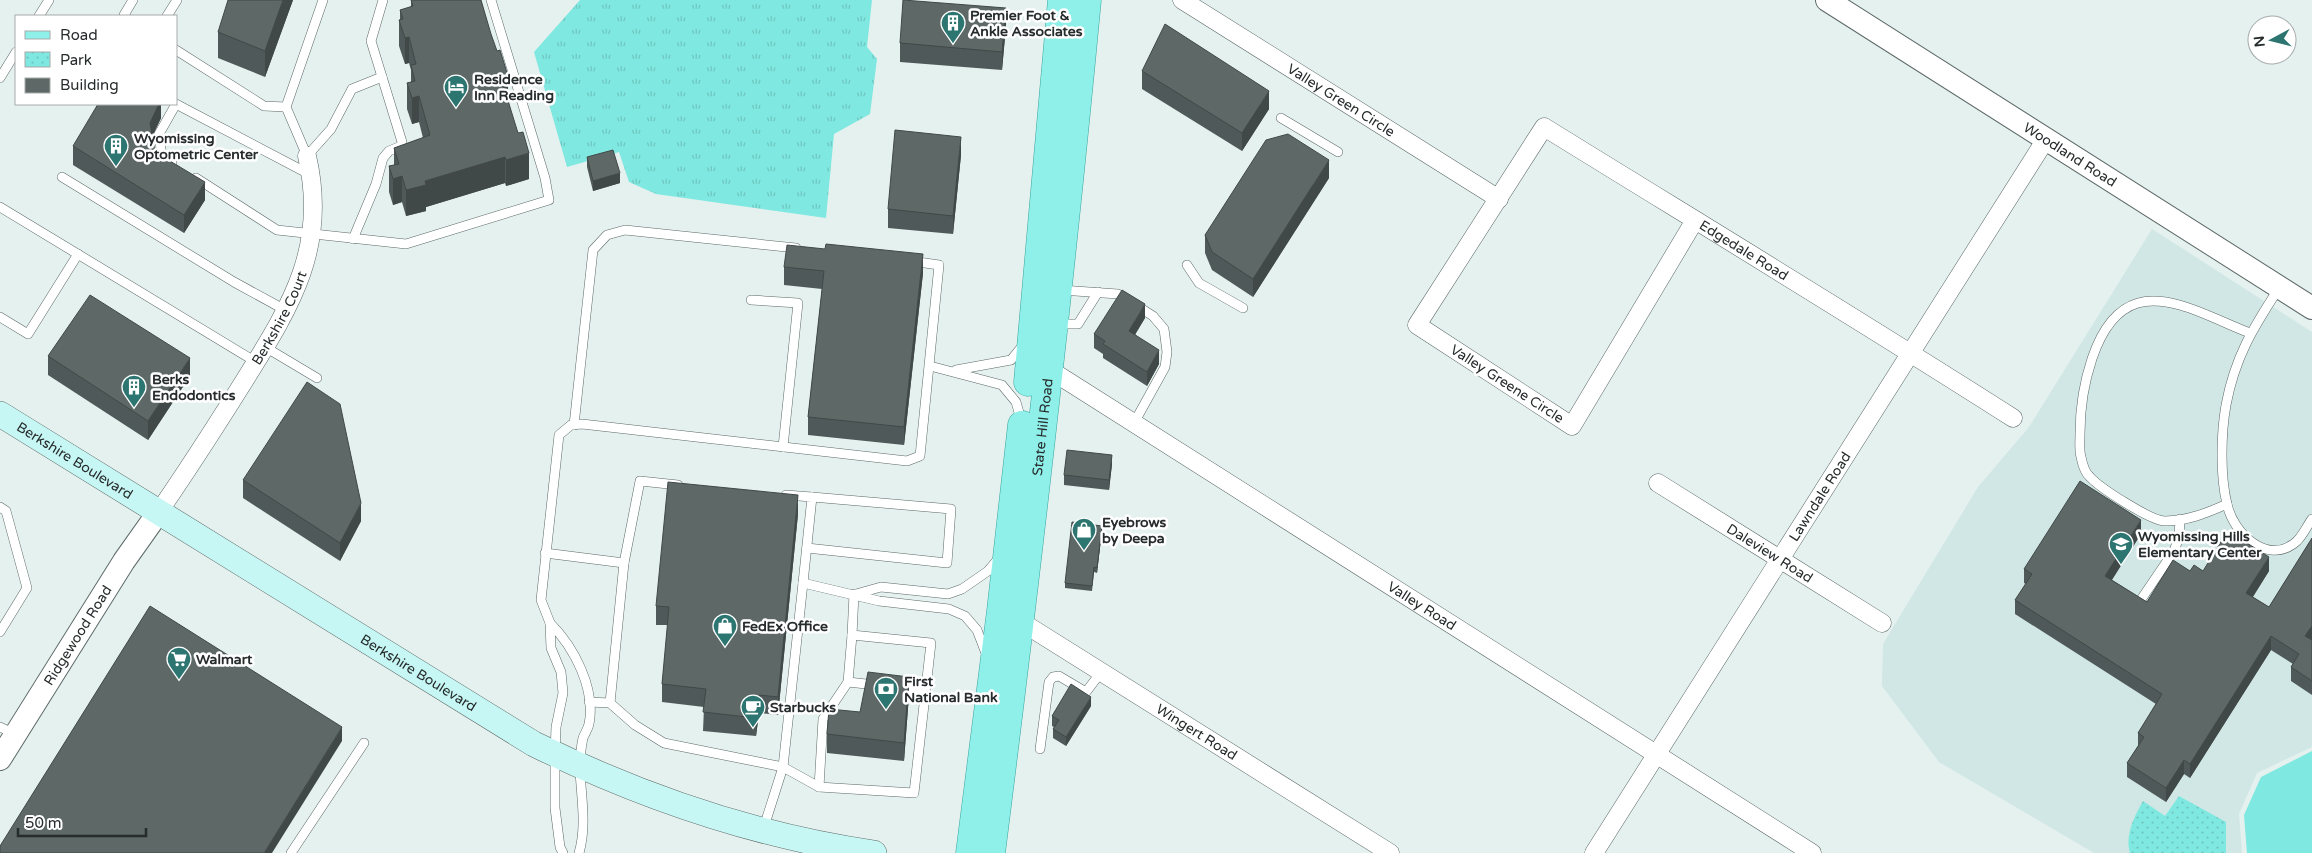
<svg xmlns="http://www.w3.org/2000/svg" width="2312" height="853" font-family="'Varela Round',sans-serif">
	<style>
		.built { fill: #d1e7e5 }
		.grass { fill: url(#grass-tufts) }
		.park { fill: url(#park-dots) }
		.garden { fill: #7fe8e0 }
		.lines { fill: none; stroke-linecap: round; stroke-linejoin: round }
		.service-casing { stroke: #5d6967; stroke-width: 10 }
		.minor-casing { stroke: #5d6967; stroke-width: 19 }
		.tertiary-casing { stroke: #5d6967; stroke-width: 24 }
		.secondary-casing { stroke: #5d6967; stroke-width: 26 }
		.primary-casing { stroke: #3aa49d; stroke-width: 29 }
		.service { stroke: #fff; stroke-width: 9 }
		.minor { stroke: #fff; stroke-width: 18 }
		.tertiary { stroke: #fff; stroke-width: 22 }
		.secondary { stroke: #c7f7f4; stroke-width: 25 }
		.primary { stroke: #8fefe9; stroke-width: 28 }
		.wall { fill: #505959 }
		.shaded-wall { fill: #414948 }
		.building { fill: #5d6867; stroke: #414948 }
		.labels { text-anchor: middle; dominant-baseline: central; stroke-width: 5; stroke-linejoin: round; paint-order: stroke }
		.poi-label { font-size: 14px; font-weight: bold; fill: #262b2b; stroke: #fff; text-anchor: start }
		.street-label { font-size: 14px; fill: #262b2b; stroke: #fff }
	</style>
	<defs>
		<pattern id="grass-tufts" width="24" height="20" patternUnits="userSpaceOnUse" patternTransform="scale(1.25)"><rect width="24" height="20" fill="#7fe8e0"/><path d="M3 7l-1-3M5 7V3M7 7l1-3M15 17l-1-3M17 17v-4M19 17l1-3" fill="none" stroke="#6ec7c0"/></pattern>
		<pattern id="park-dots" width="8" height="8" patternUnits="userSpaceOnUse" patternTransform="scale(1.25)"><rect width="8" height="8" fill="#7fe8e0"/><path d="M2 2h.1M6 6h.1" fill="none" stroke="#6ec7c0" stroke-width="1.8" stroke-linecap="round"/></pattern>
	</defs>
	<rect width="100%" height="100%" fill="#e4f1ef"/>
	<polygon class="built" points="2152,229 2312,332 2312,747 2257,773 2239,814 2242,853 2094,853 1939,762 1882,686 1883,644 1978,487 2029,427"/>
	<polygon class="grass" points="580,0 872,0 867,47 877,59 870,114 834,134 826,218 656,194 629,182 619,152 567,167 534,52"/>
	<path class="park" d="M2179 796 2226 822V853H2130C2125 835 2134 817 2143 801L2165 816Z"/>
	<polygon class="garden" points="2312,751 2312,853 2247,853 2244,815 2261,777"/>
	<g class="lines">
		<defs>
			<g id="service">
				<polyline points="323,0 286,107 307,156 331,129 352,89 382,77"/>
				<polyline points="39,16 49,0"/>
				<polyline points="126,16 124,15 133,0"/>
				<polyline points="167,16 177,0"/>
				<polyline points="176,50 264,106 286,107"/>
				<polyline points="0,78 16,52"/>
				<polyline points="1281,118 1338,152"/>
				<polyline points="172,163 162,157 159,134 176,104 309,174"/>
				<polyline points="62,177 234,282 287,311"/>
				<polyline points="196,178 277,230 406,244 549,200 545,178 491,0"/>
				<polyline points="0,207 256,362"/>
				<polyline points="353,239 376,184 383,158 389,151 401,146 402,142 371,41 383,0"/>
				<polyline points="1187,265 1199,283 1243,308"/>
				<path d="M2279 288C2253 328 2235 357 2226 405 2221 433 2220 476 2227 504 2233 533 2268 567 2297 541 2303 535 2307 526 2312 519"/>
				<polyline points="1061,290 1118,294 1153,316 1164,329 1167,352 1165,367 1134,423"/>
				<polyline points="751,300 798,303 783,447"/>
				<polyline points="0,317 28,334 78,254"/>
				<polyline points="1057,324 1078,324 1098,292"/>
				<polyline points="265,347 317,378"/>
				<polyline points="930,366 1002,385 1016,402 1022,423"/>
				<polyline points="956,370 1011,360 1024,344"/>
				<polyline points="574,425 593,250 607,235 625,230 796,248"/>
				<polyline points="786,495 812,497 803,583 879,601 949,609 965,616 977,630 987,656"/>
				<path d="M2227 504C2207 513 2187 521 2165 521 2151 521 2100 488 2090 477 2085 473 2082 462 2081 457 2079 450 2080 441 2080 434 2080 394 2093 316 2138 303 2172 293 2219 322 2250 333"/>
				<polyline points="0,507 6,511 27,588 0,632"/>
				<polyline points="807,548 947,563 951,509 812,497"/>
				<polyline points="545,553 624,563 640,481 678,485"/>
				<polyline points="856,594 881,587 948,594 962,589 988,571 999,558"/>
				<polyline points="2140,601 2174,551 2179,537 2180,519"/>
				<path d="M550 623C574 647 596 689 589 724 588 729 585 733 583 738 581 747 580 759 580 769 581 797 587 825 579 853"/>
				<polyline points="848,682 875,685"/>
				<polyline points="898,688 926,691"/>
				<polyline points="589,702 610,703 635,725 664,743 783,767 819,787 914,793 931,643 852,635 854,594"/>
				<polyline points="610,703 624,563"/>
				<polyline points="0,727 15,734"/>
				<polyline points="1040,749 1049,682 1053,677 1059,676 1086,692 1102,671"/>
				<polyline points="819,787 823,719 848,682 852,635"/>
				<polyline points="763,830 783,767 803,583"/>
				<polyline points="291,853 364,743"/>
				<polyline points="563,853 560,847 555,808 555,754 556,727 563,693 561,672 551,648 550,623 541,600 559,435 571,425 582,424 907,461 920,456 939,265 911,261"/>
			</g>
			<g id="minor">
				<path id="s1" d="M1182 0 1499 199"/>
				<path id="s2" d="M1695 220 1572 426 1417 325 1544 127C1701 224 1858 319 2013 418"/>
				<path id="s3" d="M1041 367 1047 368 1812 853"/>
				<path id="s4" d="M1658 483 1882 623"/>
				<path id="s5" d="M158 513C187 471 214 429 241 386 288 310 329 250 307 156"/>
				<path id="s6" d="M1012 616 1390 853"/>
				<path id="s7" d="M1594 853 2046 139"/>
			</g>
			<g id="tertiary">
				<path id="s8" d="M1827 0 2312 308"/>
				<path id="s9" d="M0 759 124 561 158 513"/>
			</g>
			<g id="secondary">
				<path id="s10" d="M0 414 534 744C640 796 756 836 874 853"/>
			</g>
			<g id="primary">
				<polyline points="1028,382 1062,0"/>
				<polyline points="970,853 1001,611 1022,425"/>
				<path id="s11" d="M991 853C1027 569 1060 285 1087 0"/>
			</g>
		</defs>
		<use href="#service" class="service-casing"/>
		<use href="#minor" class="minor-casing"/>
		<use href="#tertiary" class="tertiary-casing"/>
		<use href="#secondary" class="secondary-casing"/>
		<use href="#primary" class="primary-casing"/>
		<use href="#service" class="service"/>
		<use href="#minor" class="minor"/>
		<use href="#tertiary" class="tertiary"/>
		<use href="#secondary" class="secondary"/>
		<use href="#primary" class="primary"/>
	</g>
	<g class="wall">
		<polygon points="293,0 265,77 218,58 218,32"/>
		<polygon points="411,0 481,0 529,179 506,186 505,183 426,207 426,211 406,216 402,202 393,205 389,192 389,166 394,165 394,148 423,138 419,122 412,124 407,109 407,83 411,82 411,70 409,63 405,64 399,46 399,20 400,20 400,10 411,7"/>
		<polygon points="1006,26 1002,70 900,62 900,43"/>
		<polygon points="1142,71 1269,109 1242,151 1142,89"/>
		<polygon points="161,104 161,118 152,137 155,152 205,200 184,233 73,165 73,146"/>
		<polygon points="961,155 953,234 888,228 888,209"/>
		<polygon points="587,157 620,183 593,191 587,167"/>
		<polygon points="1329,178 1253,297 1212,270 1205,253 1205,235"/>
		<polygon points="784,267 923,273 904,445 808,435 808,417 822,289 784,285"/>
		<polygon points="1145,318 1135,334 1159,364 1147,386 1103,358 1103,354 1094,348 1094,334"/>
		<polygon points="48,356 190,376 148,440 48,375"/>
		<polygon points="1112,464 1109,490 1064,485 1064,475"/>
		<polygon points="243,480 361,521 340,561 243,498"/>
		<polygon points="798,514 778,715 759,713 756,736 703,731 704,707 662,702 662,684 668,625 656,625 656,606"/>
		<polygon points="1102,530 1097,573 1094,572 1092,591 1065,588 1065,583"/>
		<polygon points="2141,534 2112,580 2147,602 2190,571 2269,571 2253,597 2269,607 2312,538 2312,695 2291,681 2291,667 2293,664 2271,650 2190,778 2184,774 2166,802 2127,777 2127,763 2138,746 2138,733 2156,704 2015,614 2015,600 2026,584 2024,583 2024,569"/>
		<polygon points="909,695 904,761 827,753 827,734 860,712"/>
		<polygon points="1091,706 1066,746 1053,738 1053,729 1054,727 1052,726 1052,716"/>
	</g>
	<g class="shaded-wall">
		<polygon points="283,0 293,0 265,77 265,51"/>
		<polygon points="1006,8 1006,26 1002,70 1002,52"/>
		<polygon points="409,37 409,63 405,64 405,38"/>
		<polygon points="508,76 508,102 501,78"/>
		<polygon points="1269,91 1269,109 1242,151 1242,133"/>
		<polygon points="419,96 419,122 412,124 412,98"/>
		<polygon points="159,104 161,104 161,118 150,141 150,123"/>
		<polygon points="961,137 961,155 953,234 953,216"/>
		<polygon points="529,153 529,179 506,186 506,160"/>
		<polygon points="505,157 505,183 426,207 426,211 406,216 406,190 425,181"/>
		<polygon points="1329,160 1329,178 1253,297 1253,279"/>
		<polygon points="620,173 620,183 593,191 593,181"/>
		<polygon points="402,176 402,202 393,205 393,179"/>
		<polygon points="205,182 205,200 184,233 184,215"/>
		<polygon points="923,254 923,273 904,445 904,427"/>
		<polygon points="1145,304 1145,318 1129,345 1129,331"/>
		<polygon points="1159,350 1159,364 1147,386 1147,372"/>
		<polygon points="190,358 190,376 148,440 148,421"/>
		<polygon points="1112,455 1112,464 1109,490 1109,480"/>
		<polygon points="798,495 798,514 778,715 778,697"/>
		<polygon points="361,503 361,521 340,561 340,543"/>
		<polygon points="2141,520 2141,534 2105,590 2105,576"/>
		<polygon points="1102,526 1102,530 1097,573 1097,568"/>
		<polygon points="2269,557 2269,571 2246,607 2246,593"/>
		<polygon points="2312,626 2312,640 2305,650 2305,636"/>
		<polygon points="2271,636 2271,650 2190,778 2190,764"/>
		<polygon points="909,677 909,695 904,761 904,743"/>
		<polygon points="759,695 759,713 756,736 756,718"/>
		<polygon points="1091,697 1091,706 1066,746 1066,737"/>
		<polygon points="342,727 342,741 272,853 264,853"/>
		<polygon points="2184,760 2184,774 2166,802 2166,788"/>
	</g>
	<g class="building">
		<polygon points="228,0 283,0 265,51 218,32"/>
		<polygon points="411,0 481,0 491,34 497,51 500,50 508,76 501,78 518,133 523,132 529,153 506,160 505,157 425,181 426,185 406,190 402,176 393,179 389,166 399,164 394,148 430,135 419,96 412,98 407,83 415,81 411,65 416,64 409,37 405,38 399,20 403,19 400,10 413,6"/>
		<polygon points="903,0 1006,8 1002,52 900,43"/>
		<polygon points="1165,24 1269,91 1242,133 1142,71"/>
		<polygon points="98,104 159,104 150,123 155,152 205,182 184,215 73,146"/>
		<polygon points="895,130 961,137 953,216 888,209"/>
		<polygon points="1288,134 1329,160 1253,279 1212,252 1205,235 1266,140"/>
		<polygon points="613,150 620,173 593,181 587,157"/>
		<polygon points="826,244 923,254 904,427 808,417 824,271 784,267 787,245 825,249"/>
		<polygon points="1122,290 1145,304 1129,331 1159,350 1147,372 1103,344 1105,341 1094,334"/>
		<polygon points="90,295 190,358 148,421 48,356"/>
		<polygon points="307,382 340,404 361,503 340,543 243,480"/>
		<polygon points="1067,450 1112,455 1109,480 1064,475"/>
		<polygon points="2080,481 2141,520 2105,576 2147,602 2173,560 2190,571 2194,565 2203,571 2224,537 2232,542 2236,536 2269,557 2246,593 2269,607 2312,538 2312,626 2305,636 2312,640 2312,681 2291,667 2299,654 2271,636 2190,764 2184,760 2166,788 2127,763 2144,737 2138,733 2162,694 2015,600 2032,574 2024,569"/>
		<polygon points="668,482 798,495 778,697 759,695 756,718 703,712 706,689 662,684 669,607 656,606"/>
		<polygon points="1072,522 1102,526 1097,568 1094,567 1092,586 1065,583"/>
		<polygon points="150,606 342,727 264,853 0,853 0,846"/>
		<polygon points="868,672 909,677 904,743 827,734 829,709 860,712"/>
		<polygon points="1071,684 1091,697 1066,737 1053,729 1059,720 1052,716"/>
	</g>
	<defs>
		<symbol id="building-pin" viewBox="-11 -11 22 30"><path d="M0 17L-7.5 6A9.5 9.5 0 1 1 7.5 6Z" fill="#2d7570" stroke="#fff"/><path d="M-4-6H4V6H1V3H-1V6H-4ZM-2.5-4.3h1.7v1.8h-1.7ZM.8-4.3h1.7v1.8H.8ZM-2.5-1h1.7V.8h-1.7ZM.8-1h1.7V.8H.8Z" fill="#fff"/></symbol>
		<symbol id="hotel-pin" viewBox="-11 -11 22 30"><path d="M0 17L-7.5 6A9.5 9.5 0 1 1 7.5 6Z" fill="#2d7570" stroke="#fff"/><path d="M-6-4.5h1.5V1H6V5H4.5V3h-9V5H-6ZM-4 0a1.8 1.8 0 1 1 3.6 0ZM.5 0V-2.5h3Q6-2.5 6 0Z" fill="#fff"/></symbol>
		<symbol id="shop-pin" viewBox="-11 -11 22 30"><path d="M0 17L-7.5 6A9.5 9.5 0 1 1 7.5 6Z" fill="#2d7570" stroke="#fff"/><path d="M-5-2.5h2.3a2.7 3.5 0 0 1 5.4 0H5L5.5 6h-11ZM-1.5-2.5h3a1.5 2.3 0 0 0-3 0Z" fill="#fff"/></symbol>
		<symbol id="school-pin" viewBox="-11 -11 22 30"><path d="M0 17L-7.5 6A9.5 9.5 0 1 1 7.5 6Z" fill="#2d7570" stroke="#fff"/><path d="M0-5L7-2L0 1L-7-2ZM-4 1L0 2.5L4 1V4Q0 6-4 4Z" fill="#fff"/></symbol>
		<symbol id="supermarket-pin" viewBox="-11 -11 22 30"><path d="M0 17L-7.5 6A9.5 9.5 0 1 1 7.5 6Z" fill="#2d7570" stroke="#fff"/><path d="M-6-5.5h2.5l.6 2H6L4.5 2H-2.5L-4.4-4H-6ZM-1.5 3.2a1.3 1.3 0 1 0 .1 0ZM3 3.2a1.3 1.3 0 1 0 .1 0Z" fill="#fff"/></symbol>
		<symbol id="bank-pin" viewBox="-11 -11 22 30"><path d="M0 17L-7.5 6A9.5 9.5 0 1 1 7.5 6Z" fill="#2d7570" stroke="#fff"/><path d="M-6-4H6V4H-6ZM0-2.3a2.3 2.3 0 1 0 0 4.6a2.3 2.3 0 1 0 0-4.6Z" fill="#fff"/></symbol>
		<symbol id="cafe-pin" viewBox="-11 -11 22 30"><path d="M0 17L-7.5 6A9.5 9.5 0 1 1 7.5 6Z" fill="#2d7570" stroke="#fff"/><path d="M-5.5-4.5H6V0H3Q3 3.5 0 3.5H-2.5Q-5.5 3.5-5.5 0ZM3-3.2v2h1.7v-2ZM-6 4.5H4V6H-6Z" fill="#fff"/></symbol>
	</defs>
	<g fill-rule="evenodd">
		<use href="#building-pin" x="939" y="9" width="28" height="38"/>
		<use href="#hotel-pin" x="442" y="73" width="28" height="38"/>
		<use href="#building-pin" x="102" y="132" width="28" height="38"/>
		<use href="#building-pin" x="120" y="373" width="28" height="38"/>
		<use href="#shop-pin" x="1070" y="516" width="28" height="38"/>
		<use href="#school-pin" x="2107" y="530" width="28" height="38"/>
		<use href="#shop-pin" x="711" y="612" width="28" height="38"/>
		<use href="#supermarket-pin" x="165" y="645" width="28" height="38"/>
		<use href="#bank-pin" x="872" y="675" width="28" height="38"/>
		<use href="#cafe-pin" x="739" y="693" width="28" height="38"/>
	</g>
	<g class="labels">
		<g class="poi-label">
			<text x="970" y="15">Premier Foot &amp;<tspan x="970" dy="16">Ankle Associates</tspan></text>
			<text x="474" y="79">Residence<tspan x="474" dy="16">Inn Reading</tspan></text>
			<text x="134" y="138">Wyomissing<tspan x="134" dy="16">Optometric Center</tspan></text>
			<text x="152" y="379">Berks<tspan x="152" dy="16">Endodontics</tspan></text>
			<text x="1102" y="522">Eyebrows<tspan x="1102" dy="16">by Deepa</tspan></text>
			<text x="2138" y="536">Wyomissing Hills<tspan x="2138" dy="16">Elementary Center</tspan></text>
			<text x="742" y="626">FedEx Office</text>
			<text x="196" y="659">Walmart</text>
			<text x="904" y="681">First<tspan x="904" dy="16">National Bank</tspan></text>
			<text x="770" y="707">Starbucks</text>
		</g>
		<g class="street-label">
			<text stroke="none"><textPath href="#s1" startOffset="188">Valley Green Circle</textPath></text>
			<text stroke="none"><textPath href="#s8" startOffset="288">Woodland Road</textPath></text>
			<text stroke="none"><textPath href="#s2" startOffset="895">Edgedale Road</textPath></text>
			<text stroke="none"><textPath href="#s5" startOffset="230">Berkshire Court</textPath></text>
			<text transform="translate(1507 384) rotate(33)">Valley Greene Circle</text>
			<text stroke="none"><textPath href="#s11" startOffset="429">State Hill Road</textPath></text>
			<text stroke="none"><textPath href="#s10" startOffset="88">Berkshire Boulevard</textPath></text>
			<text stroke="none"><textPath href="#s7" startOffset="422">Lawndale Road</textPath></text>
			<text stroke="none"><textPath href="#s4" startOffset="132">Daleview Road</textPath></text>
			<text stroke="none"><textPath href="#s3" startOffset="450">Valley Road</textPath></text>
			<text stroke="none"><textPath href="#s9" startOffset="146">Ridgewood Road</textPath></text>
			<text stroke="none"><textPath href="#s10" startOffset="492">Berkshire Boulevard</textPath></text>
			<text stroke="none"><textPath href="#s6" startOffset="218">Wingert Road</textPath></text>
		</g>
	</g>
	<rect x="15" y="15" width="162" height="90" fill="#ffffff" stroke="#a8aaaa"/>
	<rect x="25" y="31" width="25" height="8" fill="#8fefe9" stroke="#a8aaaa"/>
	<text x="60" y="40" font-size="15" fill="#262b2b">Road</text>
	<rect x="25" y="52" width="25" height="15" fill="url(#park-dots)" stroke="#a8aaaa"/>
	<text x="60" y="65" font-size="15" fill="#262b2b">Park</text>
	<rect x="25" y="78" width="25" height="15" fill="#5d6867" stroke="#a8aaaa"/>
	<text x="60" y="90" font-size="15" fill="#262b2b">Building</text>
	<g transform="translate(2272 40) rotate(263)"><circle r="24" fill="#ffffff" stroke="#a8aaaa"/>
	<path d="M0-4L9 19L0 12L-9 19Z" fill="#2d7570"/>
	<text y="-8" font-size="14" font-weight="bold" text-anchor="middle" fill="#262b2b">N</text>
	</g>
	<path d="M18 828v8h128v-8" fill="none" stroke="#262b2b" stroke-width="2.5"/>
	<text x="25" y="828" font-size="15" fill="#262b2b" stroke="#ffffff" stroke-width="4" paint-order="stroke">50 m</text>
</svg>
